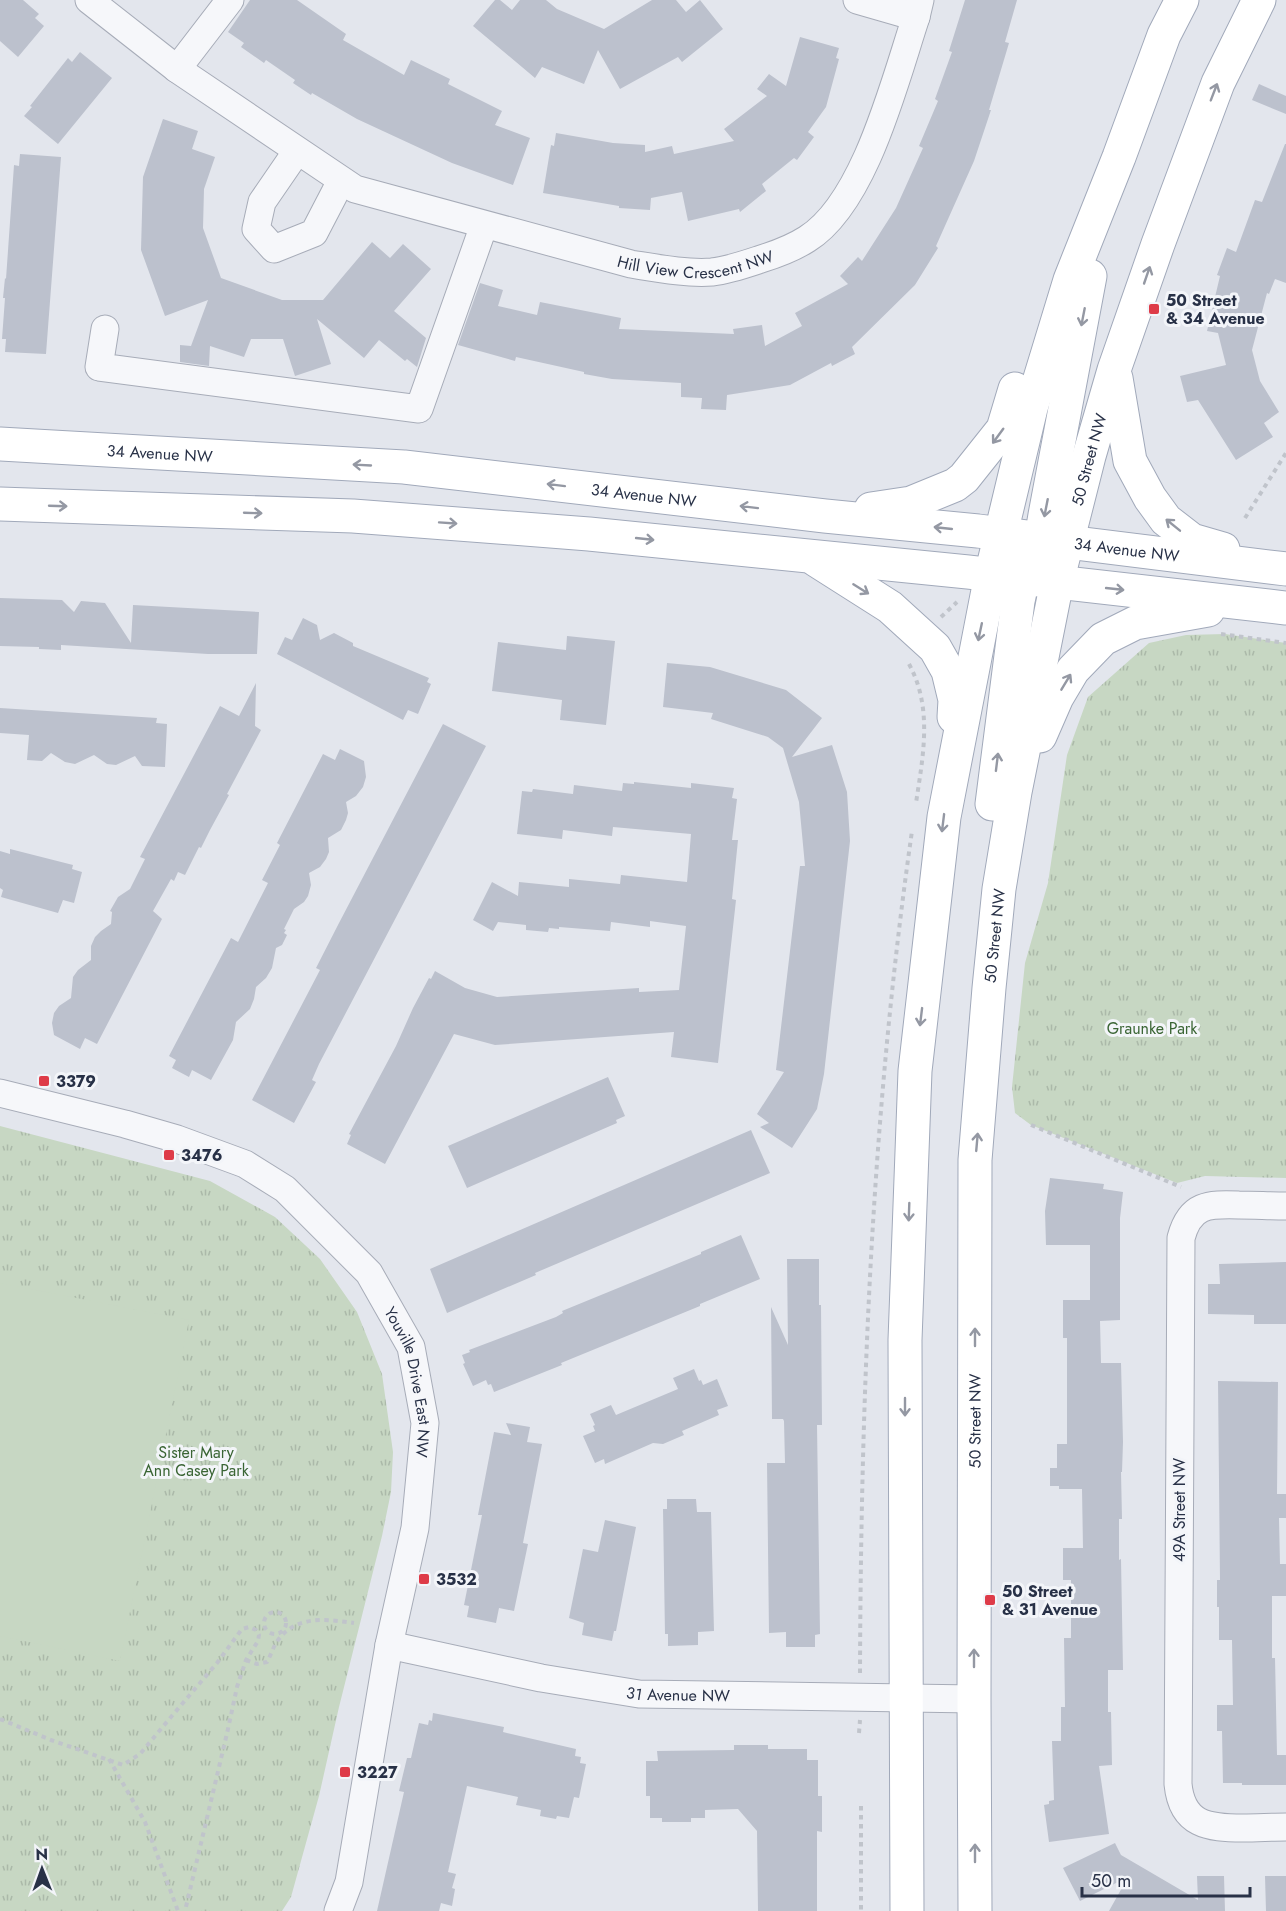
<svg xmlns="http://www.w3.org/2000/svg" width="1286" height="1911" font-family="Jost,sans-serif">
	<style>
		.park { fill: url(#park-tufts) }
		.garden { fill: #c7d7c3 }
		.building { fill: #bcc1cd }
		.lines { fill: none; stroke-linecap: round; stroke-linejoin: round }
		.minor-casing { stroke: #a7acb8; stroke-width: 29 }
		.major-casing { stroke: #a1a9ba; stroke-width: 35 }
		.path { stroke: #c0c4cb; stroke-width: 4; stroke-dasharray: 4.5 4.5; stroke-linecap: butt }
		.minor { stroke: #f6f7fa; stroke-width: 27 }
		.major { stroke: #fff; stroke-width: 33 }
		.oneway { stroke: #9498a3 }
		.poi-dot { fill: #de3b48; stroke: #f3f5f9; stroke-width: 2 }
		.labels { text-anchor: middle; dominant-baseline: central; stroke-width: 6; stroke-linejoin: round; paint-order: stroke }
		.street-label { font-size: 16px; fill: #283147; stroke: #f3f5f9 }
		.poi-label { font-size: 16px; font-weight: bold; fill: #283147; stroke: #f3f5f9; text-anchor: start }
		.park-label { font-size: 16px; fill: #3a6534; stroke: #f3f5f9 }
	</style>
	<defs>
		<pattern id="park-tufts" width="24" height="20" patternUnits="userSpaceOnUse" patternTransform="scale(1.5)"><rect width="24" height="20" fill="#c7d7c3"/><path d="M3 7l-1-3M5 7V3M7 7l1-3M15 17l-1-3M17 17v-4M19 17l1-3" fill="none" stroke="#abb9a9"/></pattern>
	</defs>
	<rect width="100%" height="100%" fill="#e3e6ed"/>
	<g class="park">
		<polygon points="1225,634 1286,643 1286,1178 1205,1176 1177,1183 1031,1125 1015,1113 1012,1087 1025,963 1048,883 1067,755 1088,697 1149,643 1186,635"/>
		<polygon points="0,1126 210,1181 275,1217 320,1259 357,1312 382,1374 393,1452 391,1492 382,1536 339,1707 319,1796 291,1897 282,1911 0,1911"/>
	</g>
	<polygon class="garden" points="0,1283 189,1320 120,1661 0,1636"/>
	<g class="building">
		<polygon points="0,0 23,0 39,14 35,18 44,26 18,57 0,41"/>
		<polygon points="250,0 297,0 346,34 343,40 404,75 411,60 450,79 448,84 502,111 495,125 530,138 513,185 452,163 357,119 312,93 311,95 293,83 295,80 266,60 264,63 241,47 244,43 228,32"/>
		<polygon points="495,0 500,0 512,10 520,0 546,0 557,9 604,29 652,0 676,0 686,12 700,0 723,29 682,62 678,57 620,89 598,50 584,84 542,67 535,78 473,26"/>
		<polygon points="965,0 1017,0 1005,42 1009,43 989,110 991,110 974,161 936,246 938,248 915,285 852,347 855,354 832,366 831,363 790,385 727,395 726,410 701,409 702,398 681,397 681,383 612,379 584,374 584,372 516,357 515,361 458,345 480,283 503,290 498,306 537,315 540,302 621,318 619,329 734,334 733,329 762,325 765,346 802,326 795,313 848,284 840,276 858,257 862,261 896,208 923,148 919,146 938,101 935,99 952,52 949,51"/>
		<polygon points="800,37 839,48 836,58 839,59 826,107 808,132 814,137 797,160 794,158 762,184 766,191 740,212 739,209 688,221 682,192 651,198 650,210 619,208 619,206 543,193 551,145 554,146 556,133 613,143 645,145 645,152 672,146 674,154 734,141 724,129 767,96 757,89 769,74 786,86"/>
		<polygon points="80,52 112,78 58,144 24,116 32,107 30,106 68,58 72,62"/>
		<polygon points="1259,84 1286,96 1286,114 1252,100"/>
		<polygon points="163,119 198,131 192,149 215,157 204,189 203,228 221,278 282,300 323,300 372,242 390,258 403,244 431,269 394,311 426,338 417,367 407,359 405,361 379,340 364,358 317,319 331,364 295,376 283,339 251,339 244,357 210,346 209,366 180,362 180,345 191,346 208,300 165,316 141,250 143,177"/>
		<polygon points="1285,144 1286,144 1286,283 1275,279 1269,294 1267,293 1252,350 1260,381 1279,412 1264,423 1273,437 1236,460 1198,400 1187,402 1180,376 1226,365 1218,333 1207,331 1220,276 1217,275 1227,248 1236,252 1255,200 1262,202"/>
		<polygon points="20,154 61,157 46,354 5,352 6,339 2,339 5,298 3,298 5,278 6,279 14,165 19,166"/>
		<polygon points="0,598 62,600 74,612 81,601 105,603 131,643 133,605 259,612 257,654 208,654 61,645 61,650 39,649 39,647 0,646"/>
		<polygon points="303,618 317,625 320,640 334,633 353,643 353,646 429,678 427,682 431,684 418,714 408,710 403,720 277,654 285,637 292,640"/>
		<polygon points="567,636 615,641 606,725 560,720 562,700 492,691 498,642 566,650"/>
		<polygon points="667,663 710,667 786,690 822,718 792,757 832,745 847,792 850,841 824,1074 817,1109 792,1148 760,1127 769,1123 757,1114 784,1072 776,1070 800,866 805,866 799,802 783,748 768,737 711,719 713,713 663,707"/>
		<polygon points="256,683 255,726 261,730 227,794 229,795 210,830 201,848 199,847 185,875 178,872 174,881 171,879 153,911 162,919 97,1044 85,1038 80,1049 54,1035 52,1023 54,1013 59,1006 71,998 73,977 78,970 91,960 91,946 95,937 101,931 111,924 112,912 110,911 118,897 130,889 145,859 140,857 220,706 239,716"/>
		<polygon points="0,708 157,718 156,723 167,724 165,767 142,766 135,756 116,765 107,764 94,755 75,764 65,762 51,753 42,761 27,760 29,735 0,733"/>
		<polygon points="443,724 486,746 319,1064 312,1080 316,1082 294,1123 252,1100 320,970 316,968 339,923"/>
		<polygon points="340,749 364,761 366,777 363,787 356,796 346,802 348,813 346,820 341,830 328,838 329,852 326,859 320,867 309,873 311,885 308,896 304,902 294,909 284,929 286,930 284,933 287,935 282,945 276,948 272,968 266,978 256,987 254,999 250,1009 236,1022 233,1040 211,1080 192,1070 189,1077 172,1068 176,1060 169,1056 231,938 238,942 268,883 262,880 280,845 277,843 323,754 335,760"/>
		<polygon points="634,782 691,788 691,783 734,788 732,798 737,799 732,840 738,840 732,899 736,900 718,1063 671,1057 674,1032 495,1045 454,1034 385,1164 347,1144 351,1135 349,1134 396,1046 413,1008 429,978 431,979 435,971 465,988 497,997 639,988 639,992 679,990 686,926 650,921 650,927 611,922 610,931 559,927 559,929 549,928 548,932 526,930 526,925 498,922 493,931 473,920 492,882 518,896 519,882 569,887 569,879 620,884 621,875 687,882 691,834 613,827 612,836 563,830 562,839 517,834 522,791 532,792 533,789 573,794 574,785 622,791 623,783 634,784"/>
		<polygon points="10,849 73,865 72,869 82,872 74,903 63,900 58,913 1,897 3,890 0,888 0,851 10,854"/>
		<polygon points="608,1077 625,1116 616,1120 617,1123 467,1188 448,1146"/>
		<polygon points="751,1130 770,1173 535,1273 536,1275 447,1313 430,1269"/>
		<polygon points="1050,1178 1104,1184 1103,1189 1123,1192 1120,1218 1120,1320 1100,1321 1101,1363 1121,1363 1123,1442 1122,1472 1121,1472 1122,1519 1119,1519 1119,1560 1121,1559 1123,1670 1108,1670 1108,1712 1111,1712 1112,1765 1099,1766 1109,1834 1049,1842 1044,1805 1049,1804 1049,1801 1054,1800 1052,1741 1061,1741 1061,1707 1065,1707 1064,1638 1071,1638 1071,1580 1063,1580 1063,1548 1083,1548 1082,1489 1059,1489 1059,1486 1050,1486 1050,1468 1057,1468 1057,1444 1067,1444 1067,1338 1063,1338 1063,1300 1090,1300 1090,1245 1046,1245 1045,1211"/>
		<polygon points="741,1235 760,1279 700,1304 700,1306 561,1363 562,1365 494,1392 491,1384 488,1385 486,1380 473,1386 463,1364 465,1363 462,1355 470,1352 469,1350 556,1317 563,1313 562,1311 701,1254 701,1252"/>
		<polygon points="787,1259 819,1259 819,1305 821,1305 822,1425 817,1425 820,1634 815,1635 815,1647 786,1647 786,1632 769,1633 767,1463 785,1463 784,1421 783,1419 772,1419 771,1307 788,1345"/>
		<polygon points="1286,1262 1286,1324 1254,1324 1254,1315 1208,1314 1208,1284 1220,1284 1219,1264"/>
		<polygon points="694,1369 699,1381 701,1380 703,1385 717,1379 728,1406 717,1410 719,1415 682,1431 684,1435 663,1444 653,1443 605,1464 604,1459 595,1463 583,1436 595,1431 593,1426 595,1425 590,1414 611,1405 616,1415 678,1389 673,1378"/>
		<polygon points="1218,1381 1278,1382 1277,1494 1286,1494 1286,1518 1279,1518 1280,1564 1286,1564 1286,1596 1272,1596 1272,1658 1275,1658 1277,1755 1286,1755 1286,1785 1242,1785 1242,1783 1223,1783 1222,1731 1217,1731 1217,1705 1233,1705 1232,1640 1219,1640 1219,1607 1217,1607 1217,1580 1220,1580"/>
		<polygon points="506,1423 530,1427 527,1442 542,1444 523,1543 528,1544 514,1611 499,1608 496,1623 467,1617 469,1606 464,1605 482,1515 478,1515 494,1432 511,1435"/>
		<polygon points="667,1499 696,1499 697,1512 711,1512 714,1631 698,1632 698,1645 668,1646 668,1634 665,1634 663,1509 667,1509"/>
		<polygon points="605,1520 636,1527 616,1631 614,1631 612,1641 582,1635 584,1623 569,1618 583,1549 598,1552"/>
		<polygon points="433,1713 504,1727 503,1732 576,1749 575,1756 581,1757 580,1763 586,1764 579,1798 574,1797 569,1818 557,1816 556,1819 540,1816 541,1810 516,1805 518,1797 467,1786 448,1872 456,1874 452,1888 455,1889 452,1906 441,1903 439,1911 377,1911 404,1792 399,1791 407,1758 411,1758 419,1723 428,1725 429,1720 432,1721"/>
		<polygon points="734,1745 768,1745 768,1749 807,1749 807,1760 818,1760 818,1796 822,1796 822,1832 817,1831 817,1911 758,1911 757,1831 738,1809 705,1810 705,1818 691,1818 691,1822 662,1822 662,1818 650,1818 650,1796 646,1796 646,1761 658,1761 657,1751 734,1750"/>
		<polygon points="1115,1843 1121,1855 1198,1900 1197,1876 1224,1876 1225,1911 1109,1911 1128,1877 1080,1901 1063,1868"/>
		<polygon points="1265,1876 1286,1876 1286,1911 1266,1911"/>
	</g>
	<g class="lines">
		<defs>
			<g id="minor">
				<path id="s1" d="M89 0 177 69 355 189 631 264C656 268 687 274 712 272 729 270 746 264 761 259 777 254 793 248 807 239 865 203 895 80 916 17L920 0"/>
				<polyline points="857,0 916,17"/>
				<polyline points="177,69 230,0"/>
				<polyline points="297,151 262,202 256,229 274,249 314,233 341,181"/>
				<polyline points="105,329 99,367 419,409 484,225"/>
				<path id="s2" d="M0 1093 125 1124 177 1139 245 1164 285 1189 369 1273 411 1347 425 1423 415 1528 389 1645 349 1882 338 1911"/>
				<path d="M1286 1206C1270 1206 1255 1205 1239 1205 1208 1204 1190 1204 1181 1238L1178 1784C1182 1825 1208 1828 1243 1828 1257 1828 1272 1827 1286 1827"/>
				<path id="s3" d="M389 1645 541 1678 639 1694 974 1699"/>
			</g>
			<g id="major">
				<polyline points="1116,378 1130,461 1150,498 1166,520 1192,540 1223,549"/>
				<path id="s4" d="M0 444 404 467 825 516 978 531 1286 569"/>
				<polyline points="0,504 353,516 589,534 968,572 1286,608"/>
				<polyline points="871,509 911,503 955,485 964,478 1003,429 1015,389"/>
				<polyline points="816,560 890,607 935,648 948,671 955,700 954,717"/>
				<polyline points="1043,561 1041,539 1045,515 1090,276"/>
				<polyline points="1040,736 1057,697 1073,670 1103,639 1135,623 1208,610"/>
				<polyline points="992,804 1018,601 1023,578 1015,560"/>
				<polyline points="907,1911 905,1340 915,1071 944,817 991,575 1031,408 1070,280 1119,157 1164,35 1182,0"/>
				<path id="s5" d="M975 1911 974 1699 975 1160 989 988 999 889 1015 792 1057 582 1089 456 1114 370 1158 244 1218 83 1259 0"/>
			</g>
		</defs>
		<use href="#minor" class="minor-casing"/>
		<use href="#major" class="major-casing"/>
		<g class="path">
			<polyline points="1245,518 1286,453"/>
			<polyline points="941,617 957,602"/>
			<polyline points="1221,634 1286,643"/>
			<path d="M909 664C933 708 923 756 916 803"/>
			<polyline points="1031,1125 1181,1187"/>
			<circle cx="275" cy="1623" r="11"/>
			<path d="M246 1660 257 1664 267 1662C271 1655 273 1647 278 1640 297 1615 326 1619 354 1623"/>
			<path d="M860 1673C861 1392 872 1110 912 831"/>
			<polyline points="0,1719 51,1740 123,1765 140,1754 171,1717 217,1663 242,1629 249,1627 256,1630 259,1635 258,1641 246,1660 237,1687 228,1729 185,1911"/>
			<polyline points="859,1733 860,1720"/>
			<polyline points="109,1759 145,1822 178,1911"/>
			<polyline points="861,1806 861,1911"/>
		</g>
		<use href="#minor" class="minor"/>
		<use href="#major" class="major"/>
	</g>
	<defs><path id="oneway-shaft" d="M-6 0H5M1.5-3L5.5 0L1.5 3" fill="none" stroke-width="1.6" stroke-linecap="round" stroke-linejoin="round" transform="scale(1.5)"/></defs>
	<g class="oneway">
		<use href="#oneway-shaft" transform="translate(1214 92) rotate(-69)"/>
		<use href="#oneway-shaft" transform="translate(1147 275) rotate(-71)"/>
		<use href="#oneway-shaft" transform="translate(1083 317) rotate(101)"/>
		<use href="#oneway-shaft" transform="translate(998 436) rotate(126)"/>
		<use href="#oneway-shaft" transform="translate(362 465) rotate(-177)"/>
		<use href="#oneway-shaft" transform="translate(556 485) rotate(-173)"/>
		<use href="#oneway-shaft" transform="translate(58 506) rotate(2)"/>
		<use href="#oneway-shaft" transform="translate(749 507) rotate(-173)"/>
		<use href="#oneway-shaft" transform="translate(1046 508) rotate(101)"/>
		<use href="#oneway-shaft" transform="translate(253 513) rotate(2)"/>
		<use href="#oneway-shaft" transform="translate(448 523) rotate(4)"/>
		<use href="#oneway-shaft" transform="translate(1173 525) rotate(-141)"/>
		<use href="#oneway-shaft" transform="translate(943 528) rotate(-174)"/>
		<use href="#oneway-shaft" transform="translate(645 539) rotate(6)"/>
		<use href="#oneway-shaft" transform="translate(861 589) rotate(32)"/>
		<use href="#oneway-shaft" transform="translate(1115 589) rotate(6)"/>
		<use href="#oneway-shaft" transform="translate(980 632) rotate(102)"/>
		<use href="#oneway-shaft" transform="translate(1066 682) rotate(-59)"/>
		<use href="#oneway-shaft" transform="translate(997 762) rotate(-83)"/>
		<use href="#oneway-shaft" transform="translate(943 823) rotate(97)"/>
		<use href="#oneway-shaft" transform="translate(921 1017) rotate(97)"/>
		<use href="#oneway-shaft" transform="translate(977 1142) rotate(-85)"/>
		<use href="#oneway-shaft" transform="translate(909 1212) rotate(92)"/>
		<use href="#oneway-shaft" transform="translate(975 1337) rotate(-90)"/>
		<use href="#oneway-shaft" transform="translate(905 1407) rotate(90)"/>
		<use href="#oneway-shaft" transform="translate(974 1658) rotate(-90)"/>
		<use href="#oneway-shaft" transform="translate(975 1853) rotate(-90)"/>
	</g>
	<g class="poi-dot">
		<rect x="1148" y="303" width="12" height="12" rx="3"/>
		<rect x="38" y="1075" width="12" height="12" rx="3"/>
		<rect x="163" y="1149" width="12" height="12" rx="3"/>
		<rect x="418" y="1573" width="12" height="12" rx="3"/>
		<rect x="984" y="1594" width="12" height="12" rx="3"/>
		<rect x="339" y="1766" width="12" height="12" rx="3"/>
	</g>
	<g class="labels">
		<g class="street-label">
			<text stroke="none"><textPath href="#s1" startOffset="678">Hill View Crescent NW</textPath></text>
			<text stroke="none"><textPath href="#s4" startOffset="160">34 Avenue NW</textPath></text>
			<text stroke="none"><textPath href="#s5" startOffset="1462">50 Street NW</textPath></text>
			<text stroke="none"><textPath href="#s4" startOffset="646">34 Avenue NW</textPath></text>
			<text stroke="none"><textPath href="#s4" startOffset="1132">34 Avenue NW</textPath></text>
			<text stroke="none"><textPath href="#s5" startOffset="976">50 Street NW</textPath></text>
			<text stroke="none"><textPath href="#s2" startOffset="540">Youville Drive East NW</textPath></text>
			<text stroke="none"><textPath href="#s5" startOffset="490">50 Street NW</textPath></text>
			<text transform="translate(1179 1510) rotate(-90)">49A Street NW</text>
			<text stroke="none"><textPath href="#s3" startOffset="294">31 Avenue NW</textPath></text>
		</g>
		<g class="poi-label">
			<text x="1166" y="300">50 Street<tspan x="1166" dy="18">&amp; 34 Avenue</tspan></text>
			<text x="56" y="1081">3379</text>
			<text x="181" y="1155">3476</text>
			<text x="436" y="1579">3532</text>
			<text x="1002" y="1591">50 Street<tspan x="1002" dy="18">&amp; 31 Avenue</tspan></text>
			<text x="357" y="1772">3227</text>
		</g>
		<g class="park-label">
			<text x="1152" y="1028">Graunke Park</text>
			<text x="196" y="1452">Sister Mary<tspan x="196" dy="18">Ann Casey Park</tspan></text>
		</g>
	</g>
	<g transform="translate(42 1869) rotate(359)" stroke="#f3f5f9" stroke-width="4.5" paint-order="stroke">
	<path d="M0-4.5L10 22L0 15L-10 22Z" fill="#283147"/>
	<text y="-9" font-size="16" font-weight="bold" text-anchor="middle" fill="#283147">N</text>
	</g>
	<path d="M1082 1887v9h168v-9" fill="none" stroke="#283147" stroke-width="3"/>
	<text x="1091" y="1887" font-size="18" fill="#283147" stroke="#f3f5f9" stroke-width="4.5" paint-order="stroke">50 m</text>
</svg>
